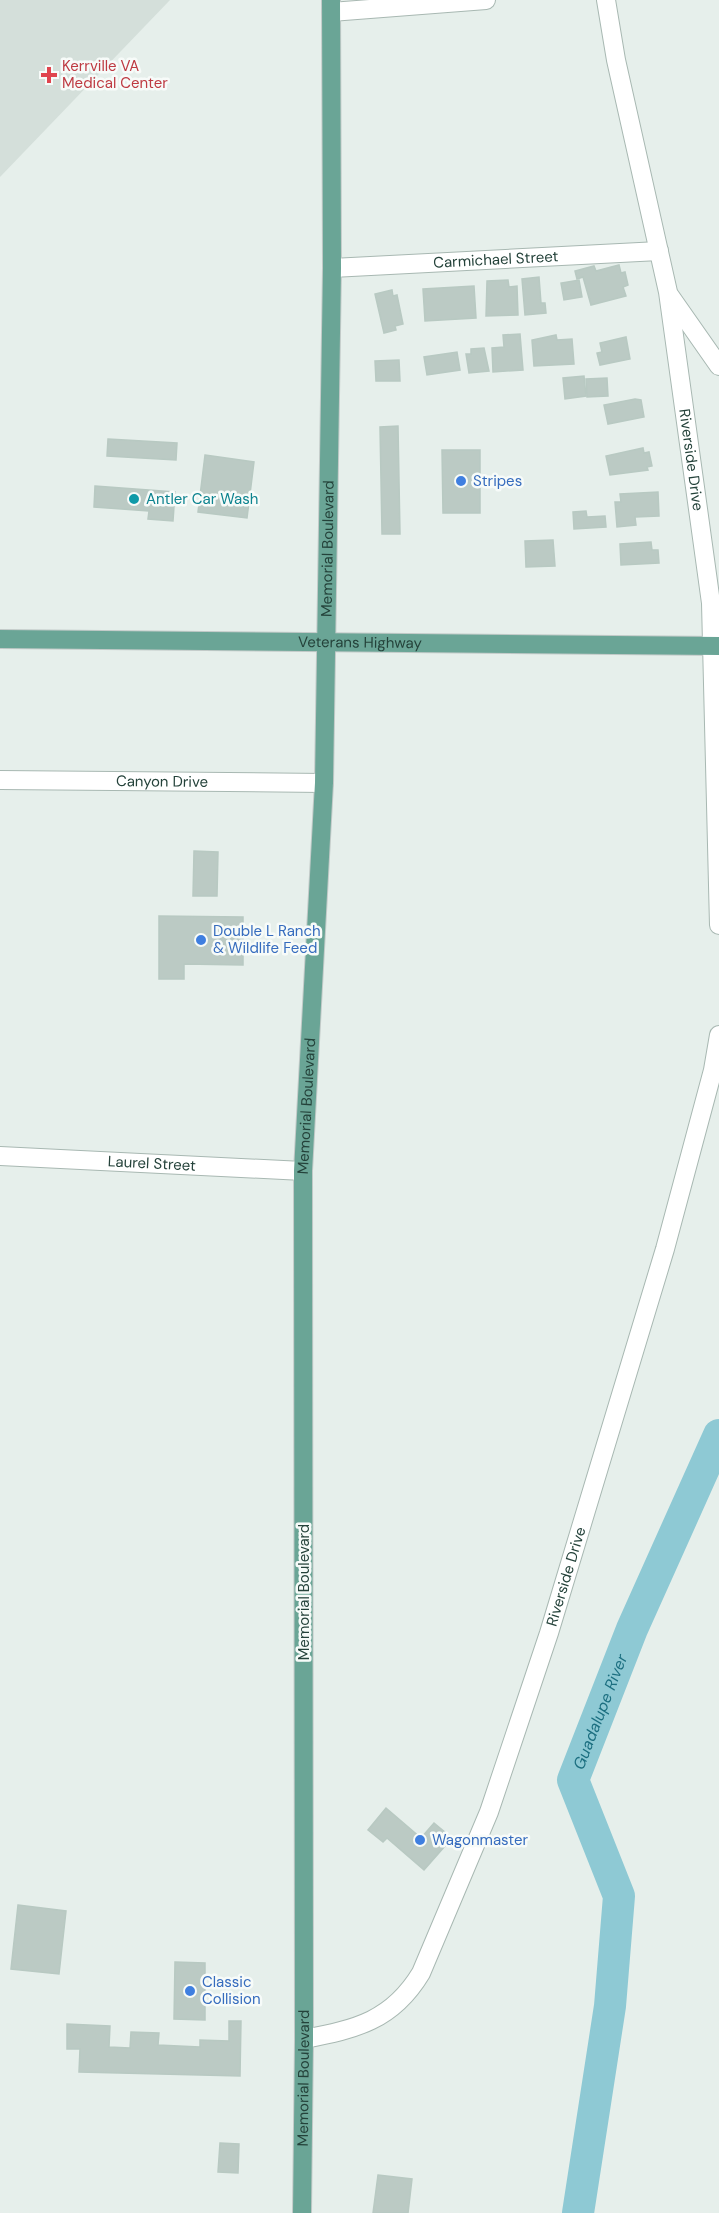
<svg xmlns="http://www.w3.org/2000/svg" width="719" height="2213" font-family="'DM Sans',sans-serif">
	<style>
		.built { fill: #d4dfda }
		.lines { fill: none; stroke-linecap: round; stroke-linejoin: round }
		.river { stroke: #8ec9d4; stroke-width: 32 }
		.building { fill: #bbcac4; stroke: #b8c9c2; stroke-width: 1.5 }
		.minor-casing { stroke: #a8b8b2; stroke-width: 20 }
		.major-casing { stroke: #c2cac8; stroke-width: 20 }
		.minor { stroke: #fff; stroke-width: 18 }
		.major { stroke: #6aa596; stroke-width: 18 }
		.health-dot { fill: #e0444e; stroke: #f7fbf9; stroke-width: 2 }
		.shop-dot { fill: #3f7fe0; stroke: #f7fbf9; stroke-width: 2 }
		.culture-dot { fill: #0f9aa8; stroke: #f7fbf9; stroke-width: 2 }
		.labels { text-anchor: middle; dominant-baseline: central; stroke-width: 5; stroke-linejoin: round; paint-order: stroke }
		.health-label { font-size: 15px; fill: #be3a42; stroke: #f7fbf9; text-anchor: start }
		.street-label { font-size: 15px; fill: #24423a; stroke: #f7fbf9 }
		.shop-label { font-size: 15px; fill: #366cbe; stroke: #f7fbf9; text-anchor: start }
		.culture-label { font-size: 15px; fill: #0d838f; stroke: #f7fbf9; text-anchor: start }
		.water-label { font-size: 16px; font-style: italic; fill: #1c6f80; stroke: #f7fbf9 }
	</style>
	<rect width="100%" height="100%" fill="#e6efeb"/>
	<polygon class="built" points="0,0 170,0 0,177"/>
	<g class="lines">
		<path class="river" id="s1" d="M578 2213 610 2006 619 1896 573 1780 632 1629 719 1435"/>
	</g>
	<g class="building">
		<polygon points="619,265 621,273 625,272 628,285 623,287 626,296 591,305 583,277 577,279 575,271 594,266 596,271"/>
		<polygon points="539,277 541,303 545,303 546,313 525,315 522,279"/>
		<polygon points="508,280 509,287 517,286 518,315 486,316 487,281"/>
		<polygon points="579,280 582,297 564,300 561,283"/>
		<polygon points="474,286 476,318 425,321 423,289"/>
		<polygon points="392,290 393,296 397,295 403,324 395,326 396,330 384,333 375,294"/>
		<polygon points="520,334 523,370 493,372 492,348 504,347 503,335"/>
		<polygon points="556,335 557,340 572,339 574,364 534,366 532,340"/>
		<polygon points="626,337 630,359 600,365 597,353 602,352 600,343"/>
		<polygon points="484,348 489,371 469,373 466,354 471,354 471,349"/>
		<polygon points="457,352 460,370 427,375 424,357"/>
		<polygon points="399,360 400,381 376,381 375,361"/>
		<polygon points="584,376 586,396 565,399 563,378"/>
		<polygon points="607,378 608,396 587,397 586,379"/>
		<polygon points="635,399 641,400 644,417 608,424 604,405"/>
		<polygon points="398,426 400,534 382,534 380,427"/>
		<polygon points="108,439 177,443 176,460 107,456"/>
		<polygon points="643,448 644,453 649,452 652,466 647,467 648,470 610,475 606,456"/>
		<polygon points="442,450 480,450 480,513 443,513"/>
		<polygon points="205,455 254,462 247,518 198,512"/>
		<polygon points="95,486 175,492 173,521 148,519 149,511 94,507"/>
		<polygon points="658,492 659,516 635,517 636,525 617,527 615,502 621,502 620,494"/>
		<polygon points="586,511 587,517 605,516 606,527 574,529 573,512"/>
		<polygon points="553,540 555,566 526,567 525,541"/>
		<polygon points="651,542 652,550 658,550 659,563 621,565 620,544"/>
		<polygon points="194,851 218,852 217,896 193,896"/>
		<polygon points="159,916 243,917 243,965 184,964 184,979 159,979"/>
		<polygon points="386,1808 421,1838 434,1823 452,1838 424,1870 387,1838 383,1842 368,1830"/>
		<polygon points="18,1905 66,1911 59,1974 11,1969"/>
		<polygon points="175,1962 205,1963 205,2020 174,2019"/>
		<polygon points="229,2021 241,2021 240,2076 79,2072 80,2049 67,2049 67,2024 110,2026 109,2047 130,2048 131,2032 159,2033 158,2045 200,2047 200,2040 229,2041"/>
		<polygon points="220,2143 239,2144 238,2173 218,2172"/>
		<polygon points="378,2175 412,2179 408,2213 373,2213"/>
	</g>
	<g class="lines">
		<defs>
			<g id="minor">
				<path id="s2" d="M606 0 616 60 668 292 711 603 719 925"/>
				<polyline points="331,12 486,0"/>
				<path id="s3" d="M332 268 659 251"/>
				<polyline points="670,296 719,366"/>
				<path id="s4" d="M0 780 324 783"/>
				<path id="s5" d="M0 1156 303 1171"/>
				<path id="s6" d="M304 2039C356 2029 392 2021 421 1973L489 1812 549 1633 665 1249 713 1070 719 1035"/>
			</g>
			<g id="major">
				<path id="s7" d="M0 639 719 646"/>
				<path id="s8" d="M302 2213 304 2039 303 1171 324 783 332 268 331 0"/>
			</g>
		</defs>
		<use href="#minor" class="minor-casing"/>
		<use href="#major" class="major-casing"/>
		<use href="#minor" class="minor"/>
		<use href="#major" class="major"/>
	</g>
	<path class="health-dot" d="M46 66h6v6h6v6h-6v6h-6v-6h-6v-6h6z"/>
	<g class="shop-dot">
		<circle cx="461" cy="481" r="6"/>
		<circle cx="201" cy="940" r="6"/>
		<circle cx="420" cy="1840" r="6"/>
		<circle cx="190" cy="1991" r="6"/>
	</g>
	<circle class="culture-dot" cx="134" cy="499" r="6"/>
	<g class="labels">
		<g class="health-label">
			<text x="62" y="66">Kerrville VA<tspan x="62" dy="17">Medical Center</tspan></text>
		</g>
		<g class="street-label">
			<text stroke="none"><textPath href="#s3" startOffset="164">Carmichael Street</textPath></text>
			<text stroke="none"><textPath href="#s2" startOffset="468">Riverside Drive</textPath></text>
			<text stroke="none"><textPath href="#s8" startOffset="1665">Memorial Boulevard</textPath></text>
			<text stroke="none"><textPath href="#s7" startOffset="360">Veterans Highway</textPath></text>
			<text stroke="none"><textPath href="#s4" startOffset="162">Canyon Drive</textPath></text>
			<text stroke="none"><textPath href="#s8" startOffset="1107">Memorial Boulevard</textPath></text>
			<text stroke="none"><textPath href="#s5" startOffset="152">Laurel Street</textPath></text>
			<text stroke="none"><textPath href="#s6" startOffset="562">Riverside Drive</textPath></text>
			<text transform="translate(304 1592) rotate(-90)">Memorial Boulevard</text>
			<text stroke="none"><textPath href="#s8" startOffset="135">Memorial Boulevard</textPath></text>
		</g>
		<g class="shop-label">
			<text x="473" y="481">Stripes</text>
			<text x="213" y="931">Double L Ranch<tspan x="213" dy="17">&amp; Wildlife Feed</tspan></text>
			<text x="432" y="1840">Wagonmaster</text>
			<text x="202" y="1982">Classic<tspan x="202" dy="17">Collision</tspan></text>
		</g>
		<g class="culture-label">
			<text x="146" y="499">Antler Car Wash</text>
		</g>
		<g class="water-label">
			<text stroke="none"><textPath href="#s1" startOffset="518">Guadalupe River</textPath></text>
		</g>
	</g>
</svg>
